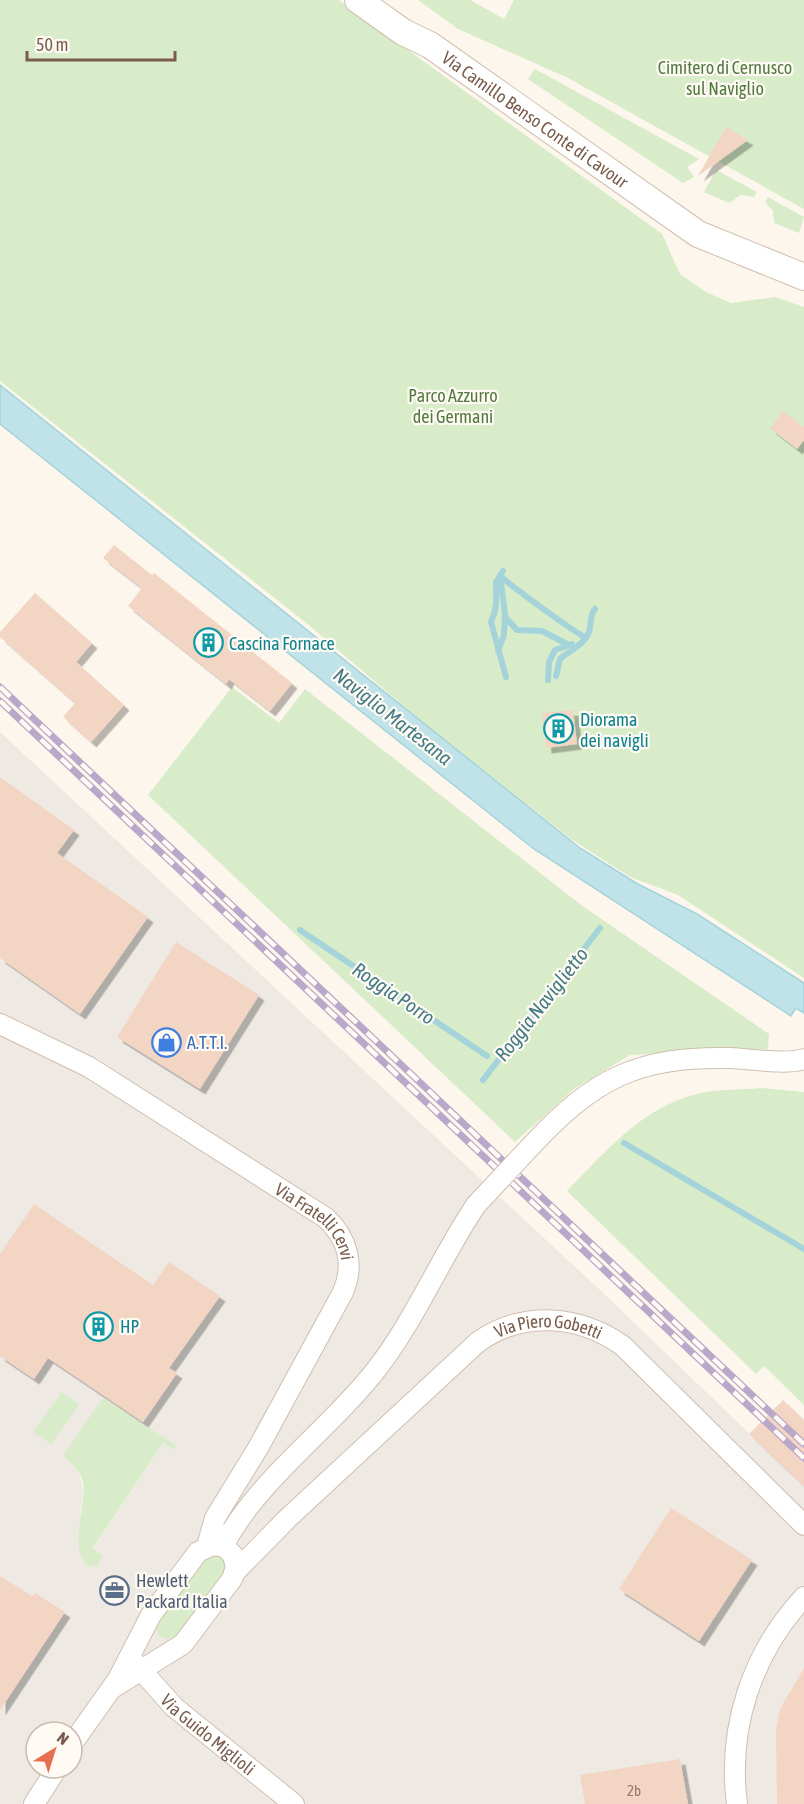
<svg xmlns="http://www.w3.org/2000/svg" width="804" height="1804" font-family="'Asap Condensed',sans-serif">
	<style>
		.industrial { fill: #efe9e4; fill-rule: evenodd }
		.green { fill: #d8ecc9 }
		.water { fill: #bfe3e8; stroke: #a5d3da; stroke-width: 1.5 }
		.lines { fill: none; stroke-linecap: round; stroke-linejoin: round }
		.stream { stroke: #a5d3da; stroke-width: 6 }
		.building { fill: #f3d5c3; filter: url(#shadow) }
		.minor-casing { stroke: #d1beb0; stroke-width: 22 }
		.tertiary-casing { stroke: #d1beb0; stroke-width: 28 }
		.minor { stroke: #fff; stroke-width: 20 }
		.tertiary { stroke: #fff; stroke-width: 26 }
		.rail-casing { stroke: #b9a8c9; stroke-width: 7 }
		.rail { stroke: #fffaf3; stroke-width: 4.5; stroke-dasharray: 14; stroke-linecap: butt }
		.minor-bridge-casing { stroke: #d1beb0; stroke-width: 22; stroke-linecap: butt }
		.minor-bridge { stroke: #fff; stroke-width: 20 }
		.labels { text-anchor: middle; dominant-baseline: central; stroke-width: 4.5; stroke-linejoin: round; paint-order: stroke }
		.number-label { font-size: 15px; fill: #987a6a }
		.park-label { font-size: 18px; fill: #537a41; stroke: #fffaf3 }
		.street-label { font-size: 18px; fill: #7a5c4d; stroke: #fffaf3 }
		.culture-label { font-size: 18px; fill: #0d838f; stroke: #fffaf3; text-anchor: start }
		.shop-label { font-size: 18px; fill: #366cbe; stroke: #fffaf3; text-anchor: start }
		.service-label { font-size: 18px; fill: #4e5e75; stroke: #fffaf3; text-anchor: start }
		.water-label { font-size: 20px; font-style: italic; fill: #437c86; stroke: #fffaf3 }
	</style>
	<defs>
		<filter id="shadow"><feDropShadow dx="5.5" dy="5.5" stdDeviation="0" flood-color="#0004"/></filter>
	</defs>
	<rect width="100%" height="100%" fill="#fdf6ec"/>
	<path class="industrial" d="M0 732 600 1290 804 1486V1804H0ZM103 1398 177 1447 175 1450 163 1443 93 1549 79 1527 83 1489 78 1470ZM36 1732H72V1768H36Z"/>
	<g class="green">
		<polygon points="0,0 339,0 662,234 680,274 706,292 731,303 775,297 804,307 804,978 678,895 630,877 571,839 420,720 305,622 0,381"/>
		<polygon points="418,0 470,0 504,19 514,0 804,0 804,209 568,78 458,29"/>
		<polygon points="535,69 699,159 687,167 694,177 683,183 528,79"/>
		<polygon points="716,170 757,192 754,197 741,195 729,203 704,192"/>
		<polygon points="768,197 804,217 799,233 774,223 773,211 765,202"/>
		<polygon points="232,687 279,723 305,689 581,905 769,1034 768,1049 630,1055 574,1089 515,1142 148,795"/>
		<path d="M761 1088 804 1092V1405L764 1366 756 1374 567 1191C607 1150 642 1107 700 1093 720 1089 741 1090 761 1088Z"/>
		<polygon points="62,1392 79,1405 51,1444 33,1432"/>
		<path d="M103 1398 177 1446 175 1450 163 1443 93 1548 103 1556 97 1567 94 1565 90 1567C66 1551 87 1504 83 1482 80 1470 71 1463 63 1455Z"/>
		<polygon points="219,1554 224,1559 224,1571 176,1636 167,1639 159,1636 155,1625 205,1556"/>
	</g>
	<polygon class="water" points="0,385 580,848 636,883 697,914 804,983 804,1013 796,1008 791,1016 534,849 0,424"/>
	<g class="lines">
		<g class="stream">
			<path d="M503 571 496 582C496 597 498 607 491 622L506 677"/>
			<path d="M500 575C506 583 580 636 585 637"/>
			<polyline points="505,617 517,630 542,631 569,645"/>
			<polyline points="498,651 504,635 505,614 500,576"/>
			<path d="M556 676 560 659C569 651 585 644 589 632 592 623 589 616 595 609"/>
			<polyline points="548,680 549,662 555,650 572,644"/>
			<polyline points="300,930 487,1056"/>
			<polyline points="483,1080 600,928"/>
			<polyline points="624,1143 804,1249"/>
		</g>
	</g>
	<g class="building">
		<polygon points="726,127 748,140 698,176"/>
		<polygon points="783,411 804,427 804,440 797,449 770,428"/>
		<polygon points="114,545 152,575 154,573 292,683 270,711 229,679 226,684 128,606 142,588 103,558"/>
		<polygon points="35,593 92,643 76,662 124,705 91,742 63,717 75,703 0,637 0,632"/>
		<polygon points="573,710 577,744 546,748 542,713"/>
		<polygon points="0,777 74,830 57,853 148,917 80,1014 0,958"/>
		<polygon points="176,942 259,995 200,1089 117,1037"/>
		<polygon points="34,1204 153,1285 169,1262 220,1296 169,1368 177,1373 143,1422 48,1358 34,1379 0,1356 0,1254"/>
		<polygon points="783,1400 804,1420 804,1486 749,1434"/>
		<polygon points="671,1508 752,1560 699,1641 619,1589"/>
		<polygon points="0,1576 32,1596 35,1593 65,1612 0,1710"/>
		<polygon points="804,1668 804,1804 777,1804 776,1731 780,1709"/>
		<polygon points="680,1759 688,1804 585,1804 580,1775"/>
	</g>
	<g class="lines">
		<defs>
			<g id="minor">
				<path id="s1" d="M0 1024 89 1067 326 1218C347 1238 355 1264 343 1292L258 1448 215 1518 207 1546"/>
				<path d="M533 1144C595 1078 638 1056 731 1058 750 1059 787 1065 804 1059"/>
				<path d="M223 1546C258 1480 325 1433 372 1375 414 1323 439 1260 476 1205"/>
				<path id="s2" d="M234 1573 288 1518 478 1342C523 1310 580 1315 623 1346L804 1525"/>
				<path id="s3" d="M134 1662 174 1707 294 1804"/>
				<polyline points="72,1744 118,1679 151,1615 198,1552 213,1545 225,1547 233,1555 236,1568 232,1579 183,1644 111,1689"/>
				<polyline points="34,1804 57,1768"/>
				<path d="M737 1804C727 1728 752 1653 804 1597"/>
			</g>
			<g id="tertiary">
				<path id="s4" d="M358 0 403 32 430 45 698 234 804 277"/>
			</g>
		</defs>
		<use href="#minor" class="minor-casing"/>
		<use href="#tertiary" class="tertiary-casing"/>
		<use href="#minor" class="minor"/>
		<use href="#tertiary" class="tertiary"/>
		<defs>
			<g id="rail">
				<polyline points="0,687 804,1444"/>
				<polyline points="0,701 804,1458"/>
			</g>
		</defs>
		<use href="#rail" class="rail-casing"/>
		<use href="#rail" class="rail"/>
		<defs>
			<polyline id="minor-bridge" points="476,1205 533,1144"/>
		</defs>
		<use href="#minor-bridge" class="minor-bridge-casing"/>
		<use href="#minor-bridge" class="minor-bridge"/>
	</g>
	<defs>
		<symbol id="building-ring" viewBox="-11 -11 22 22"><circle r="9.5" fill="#fffaf3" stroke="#0f9aa8" stroke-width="1.5"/><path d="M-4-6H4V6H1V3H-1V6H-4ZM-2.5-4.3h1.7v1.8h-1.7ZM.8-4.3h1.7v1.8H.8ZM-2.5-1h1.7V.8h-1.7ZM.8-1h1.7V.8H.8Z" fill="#0f9aa8"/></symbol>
		<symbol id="shop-ring" viewBox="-11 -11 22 22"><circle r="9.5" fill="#fffaf3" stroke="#3f7fe0" stroke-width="1.5"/><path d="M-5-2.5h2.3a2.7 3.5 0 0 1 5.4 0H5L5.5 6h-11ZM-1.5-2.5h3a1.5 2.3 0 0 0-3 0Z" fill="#3f7fe0"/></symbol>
		<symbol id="office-ring" viewBox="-11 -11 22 22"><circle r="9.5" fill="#fffaf3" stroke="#5c6f8a" stroke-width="1.5"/><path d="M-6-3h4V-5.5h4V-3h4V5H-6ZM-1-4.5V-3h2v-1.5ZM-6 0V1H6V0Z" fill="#5c6f8a"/></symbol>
	</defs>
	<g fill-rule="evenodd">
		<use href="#building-ring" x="192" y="626" width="33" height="33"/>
		<use href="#building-ring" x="542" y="712" width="33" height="33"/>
		<use href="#shop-ring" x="150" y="1026" width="33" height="33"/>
		<use href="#building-ring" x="82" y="1310" width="33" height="33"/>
		<use href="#office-ring" x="98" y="1574" width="33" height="33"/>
	</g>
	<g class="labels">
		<g class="number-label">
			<text x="634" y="1790">2b</text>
		</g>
		<g class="park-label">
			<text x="725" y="67">Cimitero di Cernusco<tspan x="725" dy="21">sul Naviglio</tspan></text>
			<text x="453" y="395">Parco Azzurro<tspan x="453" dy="21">dei Germani</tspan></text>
		</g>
		<g class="street-label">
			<text stroke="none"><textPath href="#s4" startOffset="214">Via Camillo Benso Conte di Cavour</textPath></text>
			<text stroke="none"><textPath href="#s1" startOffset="375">Via Fratelli Cervi</textPath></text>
			<text stroke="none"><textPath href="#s2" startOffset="411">Via Piero Gobetti</textPath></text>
			<text stroke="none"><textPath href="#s3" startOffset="104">Via Guido Miglioli</textPath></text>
		</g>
		<g class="culture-label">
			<text x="229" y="643">Cascina Fornace</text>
			<text x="580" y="719">Diorama<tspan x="580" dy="21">dei navigli</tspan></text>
			<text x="120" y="1326">HP</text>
		</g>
		<g class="shop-label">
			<text x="187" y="1042">A.T.T.I.</text>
		</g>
		<g class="service-label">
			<text x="136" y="1580">Hewlett<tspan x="136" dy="21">Packard Italia</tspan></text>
		</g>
		<g class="water-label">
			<text transform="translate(393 716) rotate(38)">Naviglio Martesana</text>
			<text transform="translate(394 993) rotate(34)">Roggia Porro</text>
			<text transform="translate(541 1004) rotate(-52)">Roggia Naviglietto</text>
		</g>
	</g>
	<g transform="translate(54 1750) rotate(38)"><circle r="28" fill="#fffaf3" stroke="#cabbb1" stroke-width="1.5"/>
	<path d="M0-4.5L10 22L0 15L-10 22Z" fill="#e76f51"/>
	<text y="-9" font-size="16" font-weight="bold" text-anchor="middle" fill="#7a5c4d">N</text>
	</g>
	<path d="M27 51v9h148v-9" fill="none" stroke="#7a5c4d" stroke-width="3"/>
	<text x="36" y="51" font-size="18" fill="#7a5c4d" stroke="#fffaf3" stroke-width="4.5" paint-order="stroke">50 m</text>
</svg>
